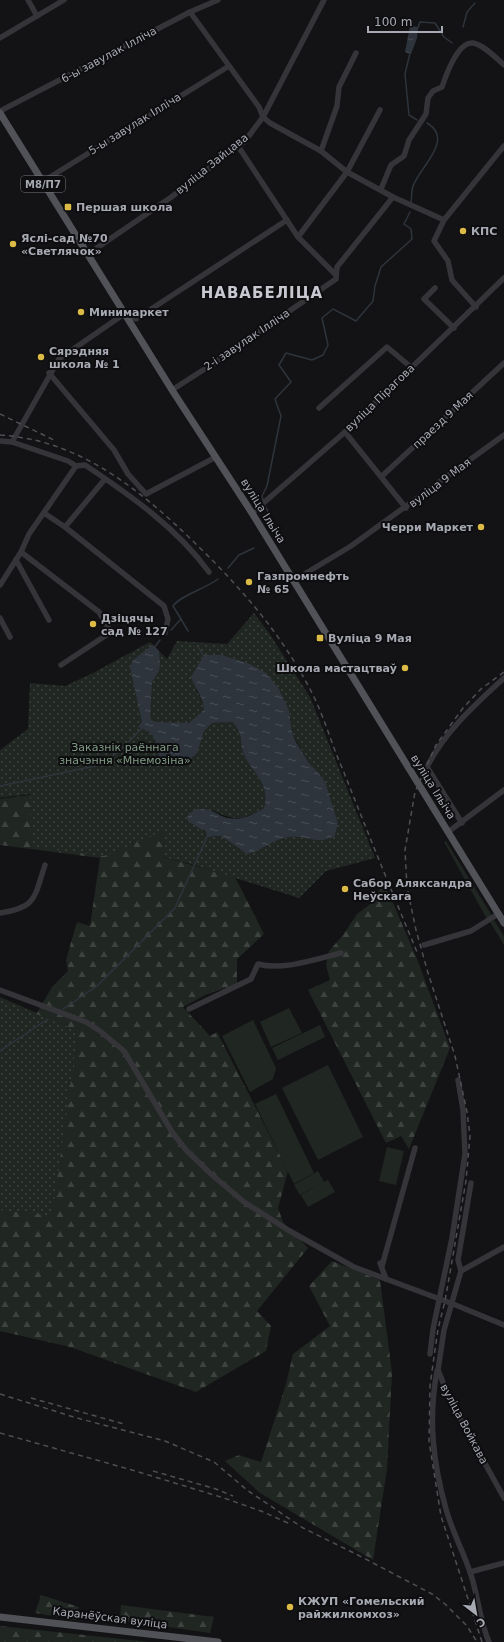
<svg xmlns="http://www.w3.org/2000/svg" width="504" height="1642" font-family="'DejaVu Sans',sans-serif">
	<style>
		.grass { fill: #202621 }
		.forest { fill: url(#forest-firs) }
		.park { fill: url(#park-dots); fill-rule: evenodd }
		.water { fill: url(#water-ripples) }
		.lines { fill: none; stroke-linecap: round; stroke-linejoin: round }
		.stream { stroke: #2e343c; stroke-width: 1.5 }
		.minor { stroke: #353539; stroke-width: 5.5 }
		.major { stroke: #515258; stroke-width: 7 }
		.rail { stroke: #4e4f54; stroke-width: 1.5; stroke-dasharray: 5 4; stroke-linecap: butt }
		.poi-dot { fill: #dbba45; stroke: #0e0e10; stroke-width: 1.5 }
		.labels { text-anchor: middle; dominant-baseline: central; stroke-width: 4; stroke-linejoin: round; paint-order: stroke }
		.shield { fill: #0e0e10; stroke: #797a82; stroke-width: 1 }
		.shield-label { font-size: 10px; font-weight: bold; fill: #a7a9b3 }
		.street-label { font-size: 11px; fill: #a7a9b3; stroke: #0e0e10 }
		.poi-label { font-size: 11px; font-weight: bold; fill: #a7a9b3; stroke: #0e0e10; text-anchor: start }
		.park-label { font-size: 11px; fill: #809c85; stroke: #0e0e10 }
		.district-label { font-size: 15px; font-weight: bold; letter-spacing: 1px; fill: #c7c8d0; stroke: #0e0e10 }
	</style>
	<defs>
		<pattern id="forest-firs" width="22" height="20" patternUnits="userSpaceOnUse"><rect width="22" height="20" fill="#202621"/><path d="M5 1l3.5 6h-7zM16 11l3.5 6h-7z" fill="#3e433f"/></pattern>
		<pattern id="park-dots" width="8" height="8" patternUnits="userSpaceOnUse"><rect width="8" height="8" fill="#202621"/><path d="M2 2h.1M6 6h.1" fill="none" stroke="#3e433f" stroke-width="1.8" stroke-linecap="round"/></pattern>
		<pattern id="water-ripples" width="26" height="14" patternUnits="userSpaceOnUse"><rect width="26" height="14" fill="#2e343c"/><path d="M2 4q2-2 4 0t4 0M15 11q2-2 4 0t4 0" fill="none" stroke="#494f56"/></pattern>
	</defs>
	<rect width="100%" height="100%" fill="#131315"/>
	<g class="grass">
		<polygon points="446,841 492,916 487,919 444,842"/>
		<polygon points="494,920 504,936 504,945 490,922"/>
		<polygon points="289,1008 302,1033 271,1047 260,1022"/>
		<polygon points="253,1020 276,1068 273,1079 250,1092 222,1036"/>
		<polygon points="320,1025 325,1037 278,1060 272,1048"/>
		<polygon points="328,1065 363,1137 318,1160 282,1088"/>
		<polygon points="276,1094 314,1173 294,1184 255,1104"/>
		<polygon points="387,1147 404,1151 396,1185 379,1181"/>
		<polygon points="318,1171 324,1182 328,1180 335,1192 308,1207 301,1195 319,1184 300,1195 294,1185"/>
	</g>
	<g class="forest">
		<polygon points="204,772 163,857 235,877 264,934 237,959 237,984 205,995 183,1007 210,1036 217,1032 288,1171 278,1208 283,1222 308,1248 257,1311 271,1326 266,1351 196,1392 70,1347 0,1331 0,997 37,1013 52,987 68,971 66,960 77,922 90,926 100,858 0,845 0,799"/>
		<polygon points="384,882 417,959 450,1048 409,1149 401,1136 386,1143 308,990 330,980 326,965 329,951 343,935 357,914 377,899 378,892"/>
		<polygon points="332,1261 380,1280 392,1373 387,1469 373,1560 260,1493 225,1461 239,1455 261,1462 286,1384 293,1354 330,1326 309,1286"/>
		<polygon points="41,1595 79,1607 76,1620 35,1613"/>
		<polygon points="121,1605 214,1617 210,1633 120,1620"/>
		<polygon points="0,1626 150,1642 0,1642"/>
	</g>
	<g class="park">
		<path d="M254 613 269 633 310 697 375 858 326 871 299 898 191 864 163 857V831L104 856 31 847 30 794 0 798V750L28 729 30 683 65 686 93 673 150 642 167 659 177 641 227 644ZM222 655 250 664 279 689 289 710 292 732 297 742 309 763 318 772 326 784 338 823 335 836C317 846 308 835 290 837 274 838 263 851 247 854L221 836 213 837 206 829 212 810C234 821 243 821 264 808 270 783 254 775 245 757 238 743 245 734 232 722L212 723C205 711 203 701 196 690L201 660 204 656Z"/>
		<polygon points="0,999 78,1031 52,1216 0,1210"/>
	</g>
	<g class="water">
		<polygon points="410,26 418,27 417,38 411,54 405,52"/>
		<path d="M153 645 159 651 160 664 159 671 152 682 150 719 155 722 189 723 204 710C204 699 195 688 191 677L204 655H222L250 664 266 673 279 689 289 710 292 732 296 742 309 763 318 772 326 784 338 823 335 836C317 846 308 835 290 837 274 838 263 851 247 854L221 836 207 837 206 829 202 830 188 821 187 817 195 809C215 808 213 814 228 818 242 821 253 815 264 808 270 783 254 775 245 757 238 743 245 734 232 722L212 723 204 731 197 753 186 763 174 766 161 762C153 743 161 734 138 727L142 722 130 668 133 660Z"/>
	</g>
	<g class="lines">
		<g class="stream">
			<polyline points="463,27 467,12 475,3"/>
			<polyline points="417,30 420,22 435,23 444,37 452,43"/>
			<polyline points="410,53 405,74 409,115 417,120"/>
			<path d="M411 203C412 197 411 189 414 184 422 165 454 139 427 123"/>
			<polyline points="263,500 262,496 267,486 281,416 275,399 291,382 279,365 286,353 312,360 323,355 328,345 322,318 333,309 356,321 373,301 375,286 381,267 412,239 411,229 404,224 410,212"/>
			<polyline points="264,504 270,515"/>
			<polyline points="228,568 239,555 254,548"/>
			<polyline points="181,619 188,631"/>
			<path d="M171 630 181 619 173 606C181 595 205 589 218 579"/>
			<polyline points="154,648 160,640"/>
			<polyline points="199,648 204,657"/>
			<polyline points="0,786 100,765 122,749 143,727"/>
			<polyline points="63,1009 97,986 175,908 207,837"/>
			<polyline points="0,1051 48,1019"/>
		</g>
		<g class="minor">
			<polyline points="28,0 37,16"/>
			<polyline points="190,12 259,107 263,117 270,123 321,151 347,172 393,197 444,220"/>
			<polyline points="0,38 64,0"/>
			<polyline points="0,111 190,12 218,0"/>
			<polyline points="238,146 298,237 335,274"/>
			<polyline points="321,151 337,106 339,87 356,53"/>
			<polyline points="42,182 229,66"/>
			<path d="M381 189 391 165 404 156 409 140 426 114 428 98 433 91 442 87C446 75 458 41 473 43 484 45 496 58 504 65"/>
			<polyline points="298,237 347,172 380,110"/>
			<polyline points="88,254 170,198 245,141 263,117 324,0"/>
			<polyline points="435,288 424,299 454,328"/>
			<polyline points="476,307 452,280 448,261 434,241 444,220 504,146"/>
			<polyline points="49,373 114,450 128,474 146,494 216,457"/>
			<polyline points="172,390 214,363 336,279 337,267 393,197"/>
			<polyline points="319,408 387,347 412,368"/>
			<polyline points="345,432 406,508"/>
			<path d="M0 441 12 442 68 461 76 466 85 465C130 495 177 528 209 572"/>
			<polyline points="12,442 59,359 124,314 136,319 287,220"/>
			<polyline points="382,476 504,363"/>
			<polyline points="44,513 65,527 164,606 168,619 165,633"/>
			<polyline points="252,513 345,432 504,278"/>
			<polyline points="65,527 105,479"/>
			<polyline points="21,552 99,612 111,632 61,665"/>
			<polyline points="16,560 49,620"/>
			<polyline points="293,581 351,546 504,435"/>
			<polyline points="0,585 21,552 29,534 76,466"/>
			<polyline points="0,618 10,637"/>
			<path d="M462 823 427 767C445 731 476 704 504 678"/>
			<polyline points="448,832 504,790"/>
			<path d="M0 913C37 907 34 898 45 865"/>
			<polyline points="424,945 471,931 498,914"/>
			<polyline points="0,990 86,1022 100,1031 124,1051 172,1132 186,1150 211,1174 244,1202 288,1230 354,1267 453,1304 504,1325"/>
			<path d="M189 1009 251 979 258 964C282 971 317 959 341 953"/>
			<polyline points="471,1183 458,1260 461,1271 444,1330 438,1370 451,1402 504,1498"/>
			<polyline points="380,1263 386,1279"/>
			<polyline points="382,1266 415,1148"/>
			<polyline points="461,1271 504,1247"/>
			<polyline points="430,1354 433,1329 452,1238 465,1154 463,1110 458,1080"/>
			<path d="M437 1371C428 1419 433 1463 446 1509 452 1531 463 1551 470 1572 478 1594 479 1619 489 1642"/>
			<polyline points="470,1572 504,1563"/>
		</g>
		<g class="major">
			<polyline points="0,113 172,390 252,513 504,923"/>
			<polyline points="0,1617 218,1642"/>
		</g>
		<g class="rail">
			<polyline points="0,414 56,441"/>
			<path d="M0 435C82 440 144 493 200 548 245 592 285 639 313 695 325 719 332 746 343 770 367 831 392 892 417 952"/>
			<polyline points="0,1394 77,1418 165,1441 214,1462 247,1490 303,1528 356,1554 432,1594 445,1604 467,1626 477,1642"/>
			<polyline points="31,1398 124,1424"/>
			<polyline points="0,1433 132,1470 224,1498 261,1511 288,1523"/>
			<polyline points="153,1471 216,1489 233,1496"/>
			<polyline points="482,1642 441,1516 429,1441 430,1386 433,1364 438,1329 445,1301 466,1181 470,1136 467,1112 455,1056 428,973 416,930 407,887 405,850 415,792 436,745 463,708 481,689 504,672"/>
		</g>
	</g>
	<g class="poi-dot">
		<rect x="64" y="203" width="8" height="8" rx="2"/>
		<circle cx="463" cy="231" r="4"/>
		<circle cx="13" cy="244" r="4"/>
		<circle cx="81" cy="312" r="4"/>
		<circle cx="41" cy="357" r="4"/>
		<circle cx="481" cy="527" r="4"/>
		<circle cx="249" cy="582" r="4"/>
		<circle cx="93" cy="624" r="4"/>
		<rect x="316" y="634" width="8" height="8" rx="2"/>
		<circle cx="405" cy="668" r="4"/>
		<circle cx="345" cy="889" r="4"/>
		<circle cx="290" cy="1607" r="4"/>
	</g>
	<g class="labels">
		<rect class="shield" x="21" y="176" width="44" height="16" rx="3"/>
		<g class="shield-label">
			<text x="43" y="184">М8/П7</text>
		</g>
		<g class="street-label">
			<text transform="translate(109 55) rotate(-28)">6-ы завулак Ілліча</text>
			<text transform="translate(135 124) rotate(-32)">5-ы завулак Ілліча</text>
			<text transform="translate(212 164) rotate(-39)">вуліца Зайцава</text>
			<text transform="translate(247 340) rotate(-34)">2-і завулак Ілліча</text>
			<text transform="translate(380 398) rotate(-44)">вуліца Пірагова</text>
			<text transform="translate(443 420) rotate(-43)">праезд 9 Мая</text>
			<text transform="translate(440 483) rotate(-37)">вуліца 9 Мая</text>
			<text transform="translate(263 511) rotate(58)">вуліца Ільіча</text>
			<text transform="translate(433 787) rotate(58)">вуліца Ільіча</text>
			<text transform="translate(464 1424) rotate(62)">вуліца Войкава</text>
			<text transform="translate(110 1618) rotate(7)">Каранёўская вуліца</text>
		</g>
		<g class="poi-label">
			<text x="76" y="207">Першая школа</text>
			<text x="471" y="231">КПС</text>
			<text x="21" y="238">Яслі-сад №70<tspan x="21" dy="13">«Светлячок»</tspan></text>
			<text x="89" y="312">Минимаркет</text>
			<text x="49" y="351">Сярэдняя<tspan x="49" dy="13">школа № 1</tspan></text>
			<text x="473" y="527" text-anchor="end">Черри Маркет</text>
			<text x="257" y="576">Газпромнефть<tspan x="257" dy="13">№ 65</tspan></text>
			<text x="101" y="618">Дзіцячы<tspan x="101" dy="13">сад № 127</tspan></text>
			<text x="328" y="638">Вуліца 9 Мая</text>
			<text x="397" y="668" text-anchor="end">Школа мастацтваў</text>
			<text x="353" y="883">Сабор Аляксандра<tspan x="353" dy="13">Неўскага</tspan></text>
			<text x="298" y="1601">КЖУП «Гомельский<tspan x="298" dy="13">райжилкомхоз»</tspan></text>
		</g>
		<g class="park-label">
			<text x="125" y="747">Заказнік раённага<tspan x="125" dy="13">значэння «Мнемозіна»</tspan></text>
		</g>
		<g class="district-label">
			<text x="262" y="293">НАВАБЕЛІЦА</text>
		</g>
	</g>
	<g transform="translate(476 1614) rotate(149)" stroke="#0e0e10" stroke-width="3" paint-order="stroke">
	<path d="M0-3L7 15L0 10L-7 15Z" fill="#a7a9b3"/>
	<text y="-6" font-size="11" font-weight="bold" text-anchor="middle" fill="#a7a9b3">С</text>
	</g>
	<path d="M368 26v6h74v-6" fill="none" stroke="#a7a9b3" stroke-width="2"/>
	<text x="374" y="26" font-size="12" fill="#a7a9b3" stroke="#0e0e10" stroke-width="3" paint-order="stroke">100 m</text>
</svg>
